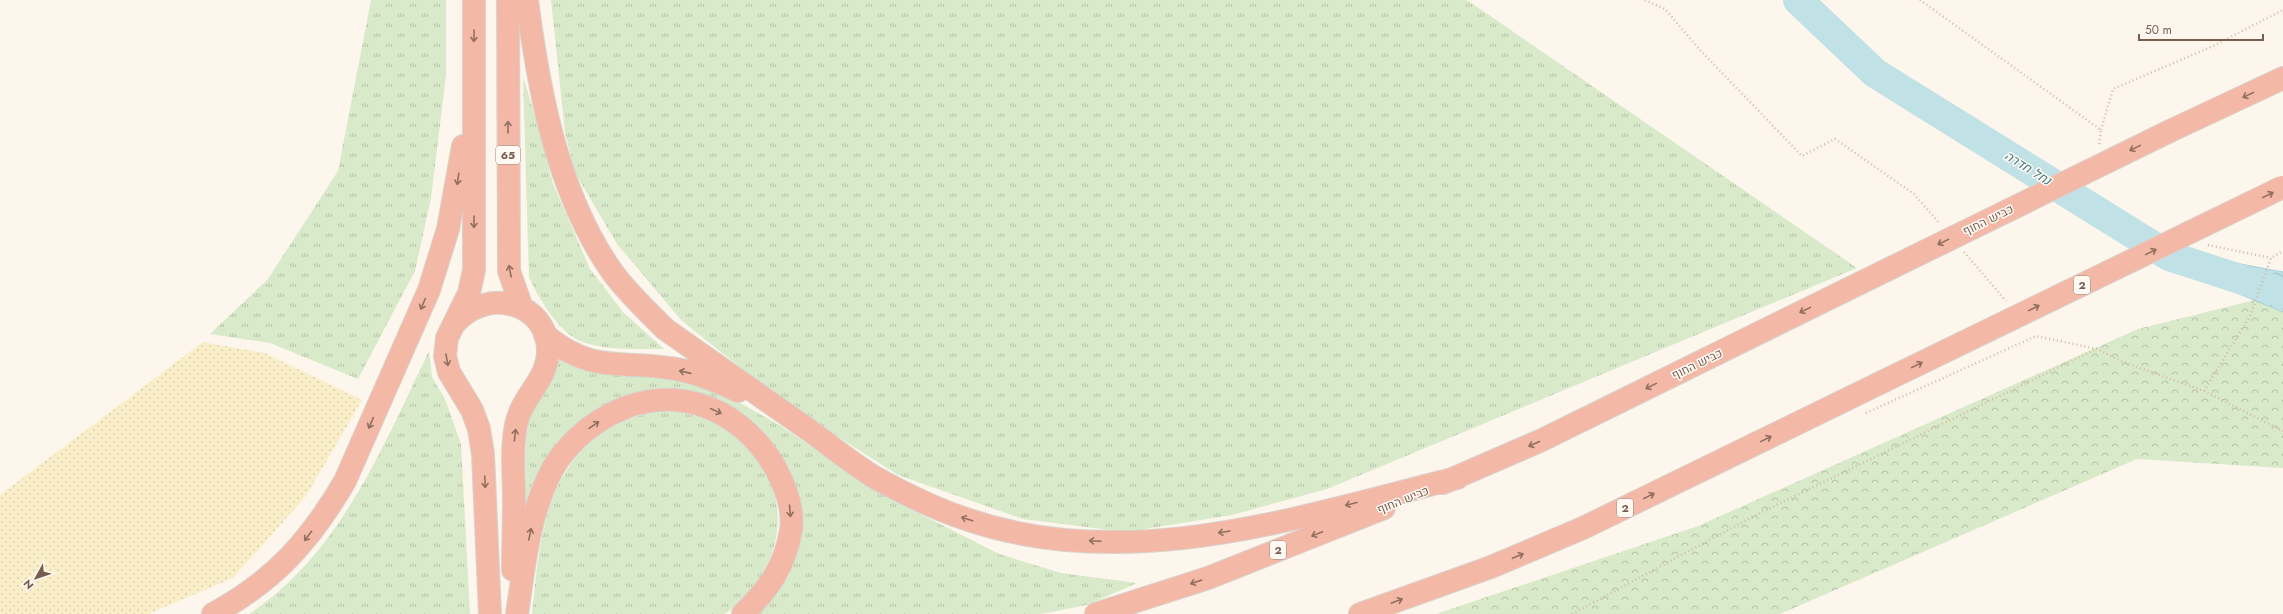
<svg xmlns="http://www.w3.org/2000/svg" width="2283" height="614" font-family="Jost,Heebo,sans-serif">
	<style>
		.grass { fill: url(#grass-tufts) }
		.forest { fill: url(#forest-crowns) }
		.sand { fill: url(#sand-dots) }
		.water { fill: url(#water-waves); stroke: #a7d1d8 }
		.lines { fill: none; stroke-linecap: round; stroke-linejoin: round }
		.river { stroke: #c0e1e6; stroke-width: 30 }
		.highway-casing { stroke: #d9d2ce; stroke-width: 24 }
		.path { stroke: #d7b9a7; stroke-width: 2.5; stroke-dasharray: 1 3; stroke-linecap: butt }
		.highway { stroke: #f4b9a6; stroke-width: 22 }
		.highway-bridge-casing { stroke: #d9d2ce; stroke-width: 24; stroke-linecap: butt }
		.highway-bridge { stroke: #f4b9a6; stroke-width: 22 }
		.oneway { stroke: #916f60 }
		.labels { text-anchor: middle; dominant-baseline: central; stroke-width: 3; stroke-linejoin: round; paint-order: stroke }
		.shield { fill: #fefaf3; stroke: #a08c80; stroke-width: 1 }
		.shield-label { font-size: 11px; font-weight: bold; fill: #785d4f }
		.street-label { font-size: 12px; fill: #785d4f; stroke: #fefaf3 }
		.water-label { font-size: 13px; font-style: italic; fill: #457983; stroke: #fefaf3 }
	</style>
	<defs>
		<pattern id="grass-tufts" width="24" height="20" patternUnits="userSpaceOnUse"><rect width="24" height="20" fill="#d8eaca"/><path d="M3 7l-1-3M5 7V3M7 7l1-3M15 17l-1-3M17 17v-4M19 17l1-3" fill="none" stroke="#b4c1a6"/></pattern>
		<pattern id="forest-crowns" width="20" height="18" patternUnits="userSpaceOnUse"><rect width="20" height="18" fill="#d8eaca"/><path d="M2 6a3 3 0 1 1 6 0M12 15a3 3 0 1 1 6 0" fill="none" stroke="#b4c1a6"/></pattern>
		<pattern id="sand-dots" width="8" height="8" patternUnits="userSpaceOnUse"><rect width="8" height="8" fill="#faeec9"/><path d="M2 2h.1M6 6h.1" fill="none" stroke="#daceae" stroke-width="1.8" stroke-linecap="round"/></pattern>
		<pattern id="water-waves" width="16" height="10" patternUnits="userSpaceOnUse"><rect width="16" height="10" fill="#c0e1e6"/><path d="M0 5q4-4 8 0t8 0" fill="none" stroke="#a1babd"/></pattern>
	</defs>
	<rect width="100%" height="100%" fill="#fcf6ec"/>
	<g class="grass">
		<polygon points="371,0 446,0 446,75 431,198 415,271 358,379 270,343 210,334 268,279 338,171"/>
		<polygon points="551,0 1467,0 1857,268 1327,489 1232,515 1126,532 1023,519 898,475 785,403 682,321 617,244 574,171 565,132"/>
		<path d="M523 77 535 115 553 184 590 269 623 312 664 349C639 349 593 351 573 337 554 324 538 297 529 277Z"/>
		<polygon points="553,349 693,382 735,400 781,426 885,496 999,554 1061,573 1137,583 1087,605 1041,614 758,614 789,576 802,529 800,500 791,473 765,433 744,414 719,400 674,388 651,389 628,395 605,405 585,417 552,451 539,470 525,510 526,440 530,412"/>
		<path d="M429 351 432 377 445 399 461 444 470 614H249C341 553 383 446 429 351Z"/>
		<path d="M672 410C693 415 714 420 732 433 798 484 790 566 725 614H532C539 548 543 472 604 432 625 418 647 412 672 410Z"/>
	</g>
	<polygon class="forest" points="2283,293 2283,468 2137,459 1780,614 1436,614 1698,526 2138,329"/>
	<polygon class="sand" points="203,342 265,353 362,400 306,496 233,578 148,614 0,614 0,495"/>
	<polygon class="water" points="2209,258 2283,272 2283,312 2200,278"/>
	<g class="lines">
		<polyline class="river" points="1798,0 1875,73 2169,256 2283,293"/>
		<defs>
			<g id="highway">
				<polyline points="474,0 474,270 469,293 447,338 445,356 449,372 472,410 479,429 483,454 490,614"/>
				<polyline points="508,0 509,271 522,308"/>
				<path d="M527 0C539 93 558 195 613 273 628 293 647 311 665 329 712 362 759 395 806 428 829 444 852 464 876 478 905 494 935 509 966 519 1128 575 1299 517 1457 478"/>
				<polyline points="2170,131 2283,78"/>
				<path d="M457 321C489 287 548 303 548 351 548 380 521 397 516 425 511 449 514 474 514 498 514 522 513 546 513 570"/>
				<path d="M545 335C596 378 629 357 686 371 704 376 721 383 738 391"/>
				<polyline points="1443,483 1542,440 1840,293"/>
				<path d="M213 614C274 581 310 541 345 481L429 290 448 229 463 146"/>
				<path d="M517 614C524 568 528 519 549 476 559 454 579 434 599 421 665 378 739 403 776 469 785 486 794 510 791 530 785 566 769 589 743 614"/>
				<polyline points="1096,614 1208,578 1384,508"/>
				<polyline points="1360,614 1491,567 1583,528 1882,382"/>
			</g>
		</defs>
		<use href="#highway" class="highway-casing"/>
		<g class="path">
			<polyline points="1645,0 1665,9 1700,50 1802,156 1835,139 1914,194 1940,224"/>
			<polyline points="1920,0 2101,130 2099,145"/>
			<polyline points="2101,130 2113,89 2211,47 2283,10"/>
			<polyline points="2208,245 2271,258"/>
			<polyline points="1964,252 2006,301"/>
			<polyline points="2204,391 2250,316 2271,258 2283,251"/>
			<polyline points="1866,413 2036,336 2097,349 2123,362 2204,391 2283,431"/>
			<polyline points="1572,614 1756,515 2096,349"/>
		</g>
		<use href="#highway" class="highway"/>
		<defs>
			<g id="highway-bridge">
				<polyline points="1840,293 2170,131"/>
				<polyline points="1882,382 2283,187"/>
			</g>
		</defs>
		<use href="#highway-bridge" class="highway-bridge-casing"/>
		<use href="#highway-bridge" class="highway-bridge"/>
	</g>
	<defs><path id="oneway-shaft" d="M-6 0H5M1.5-3L5.5 0L1.5 3" fill="none" stroke-width="1.6" stroke-linecap="round" stroke-linejoin="round"/></defs>
	<g class="oneway">
		<use href="#oneway-shaft" transform="translate(474 36) rotate(91)"/>
		<use href="#oneway-shaft" transform="translate(2248 95) rotate(155)"/>
		<use href="#oneway-shaft" transform="translate(508 127) rotate(-90)"/>
		<use href="#oneway-shaft" transform="translate(2135 148) rotate(154)"/>
		<use href="#oneway-shaft" transform="translate(458 179) rotate(98)"/>
		<use href="#oneway-shaft" transform="translate(2268 195) rotate(-26)"/>
		<use href="#oneway-shaft" transform="translate(474 222) rotate(90)"/>
		<use href="#oneway-shaft" transform="translate(1943 242) rotate(154)"/>
		<use href="#oneway-shaft" transform="translate(2151 252) rotate(-26)"/>
		<use href="#oneway-shaft" transform="translate(510 271) rotate(-101)"/>
		<use href="#oneway-shaft" transform="translate(423 304) rotate(113)"/>
		<use href="#oneway-shaft" transform="translate(2034 308) rotate(-26)"/>
		<use href="#oneway-shaft" transform="translate(1805 310) rotate(154)"/>
		<use href="#oneway-shaft" transform="translate(447 360) rotate(80)"/>
		<use href="#oneway-shaft" transform="translate(1917 365) rotate(-26)"/>
		<use href="#oneway-shaft" transform="translate(685 372) rotate(-167)"/>
		<use href="#oneway-shaft" transform="translate(1651 386) rotate(154)"/>
		<use href="#oneway-shaft" transform="translate(716 411) rotate(25)"/>
		<use href="#oneway-shaft" transform="translate(371 423) rotate(113)"/>
		<use href="#oneway-shaft" transform="translate(594 425) rotate(-35)"/>
		<use href="#oneway-shaft" transform="translate(515 435) rotate(-84)"/>
		<use href="#oneway-shaft" transform="translate(1766 439) rotate(-26)"/>
		<use href="#oneway-shaft" transform="translate(1534 444) rotate(156)"/>
		<use href="#oneway-shaft" transform="translate(485 482) rotate(88)"/>
		<use href="#oneway-shaft" transform="translate(1649 496) rotate(-26)"/>
		<use href="#oneway-shaft" transform="translate(1351 504) rotate(166)"/>
		<use href="#oneway-shaft" transform="translate(790 511) rotate(85)"/>
		<use href="#oneway-shaft" transform="translate(967 519) rotate(-162)"/>
		<use href="#oneway-shaft" transform="translate(1224 532) rotate(171)"/>
		<use href="#oneway-shaft" transform="translate(530 534) rotate(-78)"/>
		<use href="#oneway-shaft" transform="translate(1317 534) rotate(158)"/>
		<use href="#oneway-shaft" transform="translate(308 536) rotate(127)"/>
		<use href="#oneway-shaft" transform="translate(1095 541) rotate(-177)"/>
		<use href="#oneway-shaft" transform="translate(1518 556) rotate(-23)"/>
		<use href="#oneway-shaft" transform="translate(1196 582) rotate(161)"/>
		<use href="#oneway-shaft" transform="translate(1397 601) rotate(-20)"/>
	</g>
	<g class="labels">
		<g class="shield">
			<rect x="496" y="146" width="24" height="18" rx="3"/>
			<rect x="2074" y="276" width="16" height="18" rx="3"/>
			<rect x="1617" y="499" width="16" height="18" rx="3"/>
			<rect x="1270" y="541" width="16" height="18" rx="3"/>
		</g>
		<g class="shield-label">
			<text x="508" y="155">65</text>
			<text x="2082" y="285">2</text>
			<text x="1625" y="508">2</text>
			<text x="1278" y="550">2</text>
		</g>
		<g class="street-label">
			<text transform="translate(1988 220) rotate(-26)">כביש החוף</text>
			<text transform="translate(1697 364) rotate(-26)">כביש החוף</text>
			<text transform="translate(1403 500) rotate(-22)">כביש החוף</text>
		</g>
		<g class="water-label">
			<text transform="translate(2028 168) rotate(32)">נחל חדרה</text>
		</g>
	</g>
	<g transform="translate(36 578) rotate(230)" stroke="#fefaf3" stroke-width="3" paint-order="stroke">
	<path d="M0-3L7 15L0 10L-7 15Z" fill="#785d4f"/>
	<text y="-6" font-size="11" font-weight="bold" text-anchor="middle" fill="#785d4f">N</text>
	</g>
	<path d="M2139 34v6h124v-6" fill="none" stroke="#785d4f" stroke-width="2"/>
	<text x="2145" y="34" font-size="12" fill="#785d4f" stroke="#fefaf3" stroke-width="3" paint-order="stroke">50 m</text>
</svg>
